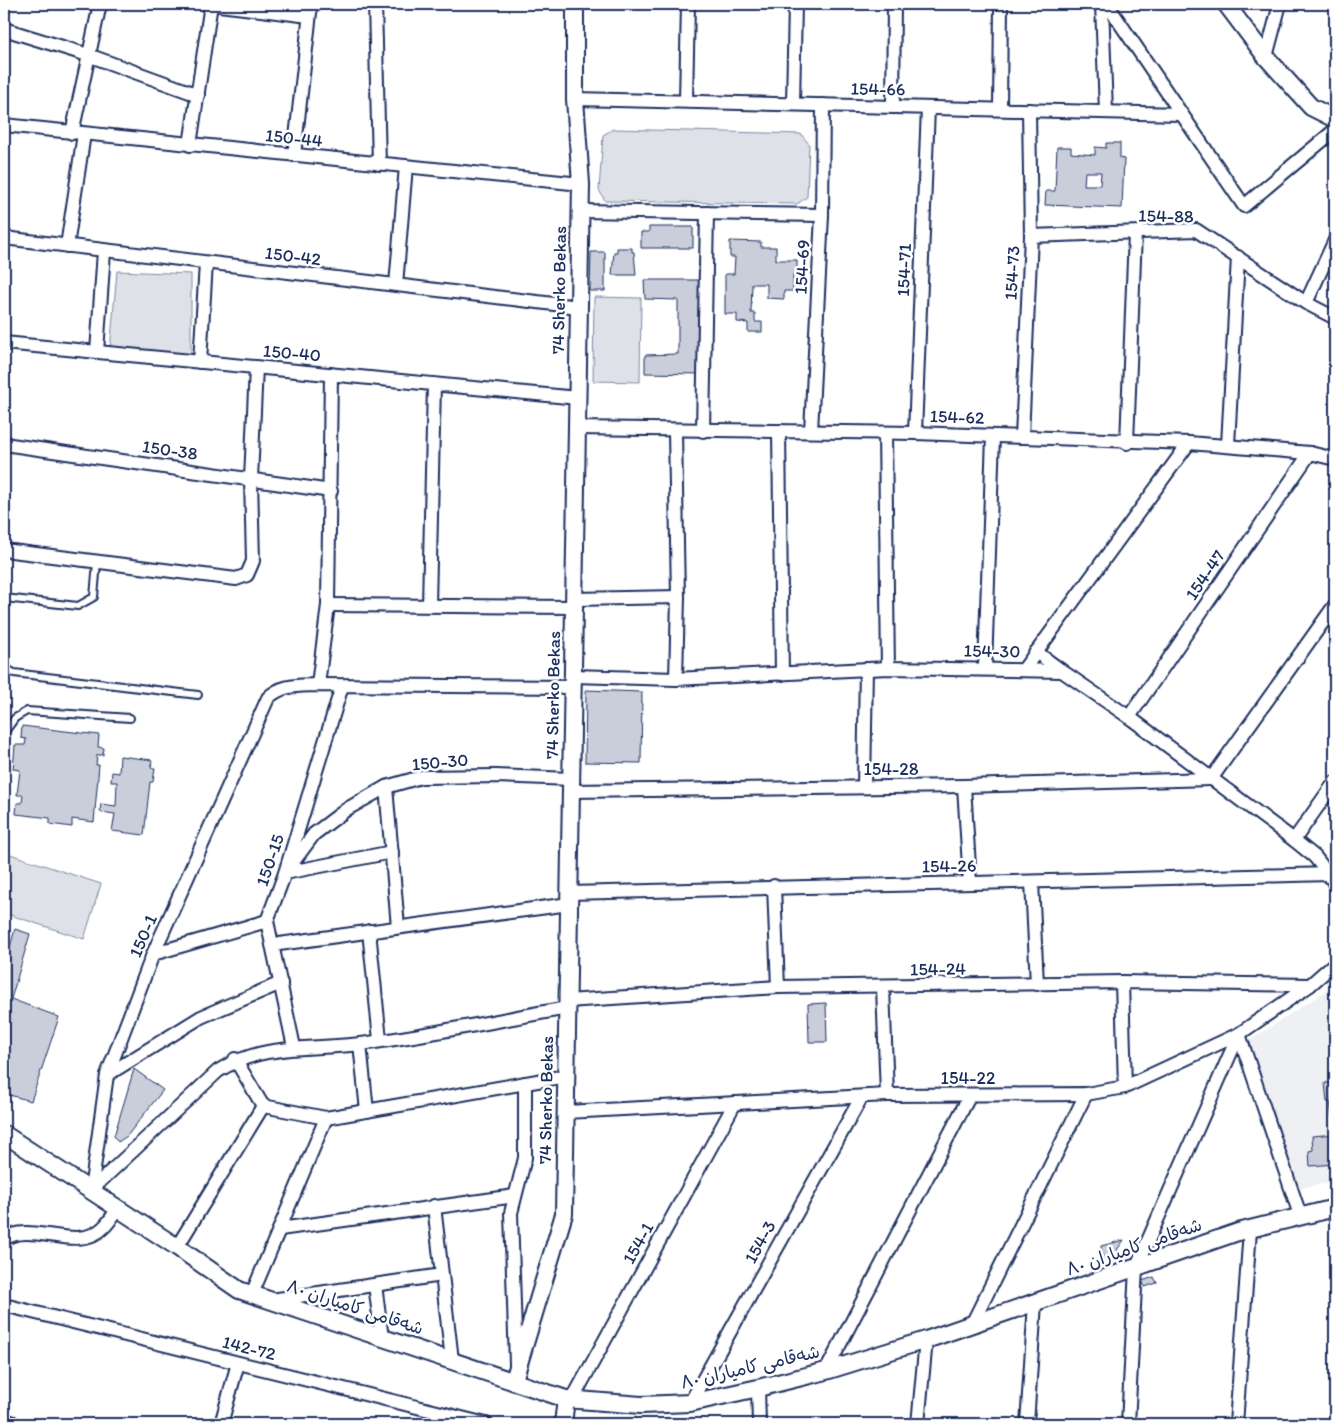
<svg xmlns="http://www.w3.org/2000/svg" width="1339" height="1428" font-family="Itim,'Playpen Sans Arabic',sans-serif">
	<style>
		.built { fill: #eff0f4 }
		.green { fill: #dee1e7; stroke: #7c88a2 }
		.building { fill: #caceda; stroke: #1b2f5e; fill-rule: evenodd }
		.lines { fill: none; stroke-linecap: round; stroke-linejoin: round }
		.service-casing { stroke: #1b2f5e; stroke-width: 10 }
		.minor-casing { stroke: #1b2f5e; stroke-width: 16 }
		.tertiary-casing { stroke: #1b2f5e; stroke-width: 20 }
		.service { stroke: #fff; stroke-width: 6 }
		.minor { stroke: #fff; stroke-width: 12 }
		.tertiary { stroke: #fff; stroke-width: 16 }
		.labels { text-anchor: middle; dominant-baseline: central; stroke-width: 5; stroke-linejoin: round; paint-order: stroke }
		.street-label { font-size: 18px; fill: #1b2f5e; stroke: #fff }
	</style>
	<rect width="100%" height="100%" fill="#fff"/>
	<filter id="ink" filterUnits="userSpaceOnUse"><feTurbulence type="fractalNoise" baseFrequency=".02" numOctaves="2"/><feDisplacementMap in="SourceGraphic" scale="10" xChannelSelector="R" yChannelSelector="G"/><feConvolveMatrix kernelMatrix="1 2 1 2 8 2 1 2 1" color-interpolation-filters="sRGB"/></filter>
	<g filter="url(#ink)">
		<polygon class="built" points="1335,985 1335,1181 1295,1189 1246,1043"/>
		<g class="green">
			<polygon points="613,129 801,134 809,144 807,197 797,204 605,201 599,190 603,135"/>
			<polygon points="117,271 191,274 191,359 110,350"/>
			<polygon points="594,297 641,298 640,382 593,381"/>
			<polygon points="4,852 101,884 84,939 4,913"/>
		</g>
		<g class="building">
			<path d="M1106 143H1120V158L1124 159 1122 208 1045 205 1046 191H1055L1057 147H1071V153L1095 155V147L1106 148ZM1085 172H1101L1100 185H1084Z"/>
			<polygon points="649,227 693,227 693,248 641,248 641,232 649,232"/>
			<polygon points="730,241 761,242 761,247 776,247 776,260 797,260 797,274 793,274 793,291 784,291 784,299 767,298 767,284 752,284 751,313 755,313 755,322 762,322 762,332 748,332 748,323 737,322 737,314 725,314 725,274 734,274 735,257 730,257"/>
			<polygon points="617,248 632,248 632,252 634,252 636,275 612,275 614,252 617,252"/>
			<polygon points="591,252 605,252 605,291 590,291"/>
			<polygon points="644,280 700,280 701,374 645,373 645,355 678,354 678,300 645,299"/>
			<polygon points="586,690 642,692 641,763 585,762"/>
			<polygon points="22,726 99,735 98,747 104,748 103,755 97,755 96,765 99,765 94,822 72,819 72,827 50,824 50,818 16,814 17,803 22,803 23,795 17,795 20,770 13,769 15,745 25,745 26,739 21,738"/>
			<polygon points="120,756 152,760 151,768 155,768 153,782 150,782 144,835 112,831 115,814 100,812 101,804 116,806 117,782 111,782 112,772 119,773"/>
			<polygon points="15,929 30,934 11,999 59,1017 31,1101 6,1094 4,1079 4,969"/>
			<polygon points="826,1003 827,1042 809,1042 808,1004"/>
			<polygon points="134,1069 163,1090 127,1136 118,1142 114,1136"/>
			<polygon points="1335,1082 1335,1117 1332,1117 1330,1102 1327,1102 1325,1083"/>
			<polygon points="1335,1134 1335,1164 1310,1166 1309,1151 1313,1150 1312,1136"/>
			<polygon points="1124,1240 1117,1250 1126,1258 1103,1260 1101,1246"/>
			<polygon points="1154,1277 1157,1283 1145,1287 1142,1281"/>
		</g>
		<g class="lines">
			<defs>
				<g id="service">
					<polyline points="4,598 78,606 94,597 97,562"/>
					<polyline points="4,667 14,673 198,695"/>
					<polyline points="4,733 15,718 27,711 130,718"/>
				</g>
				<g id="minor">
					<polyline points="211,4 309,16"/>
					<polyline points="375,4 379,164"/>
					<polyline points="1102,4 1106,112"/>
					<polyline points="1107,4 1244,206 1335,130"/>
					<polyline points="4,29 88,55 198,95"/>
					<polyline points="1266,57 1280,4"/>
					<polyline points="575,99 1180,114"/>
					<polyline points="686,101 688,4"/>
					<polyline points="793,104 795,4"/>
					<polyline points="893,107 894,4"/>
					<polyline points="1000,109 1001,4"/>
					<polyline points="4,125 581,184"/>
					<polyline points="72,133 100,4"/>
					<polyline points="190,145 211,4"/>
					<polyline points="294,155 311,4"/>
					<polyline points="581,211 822,215"/>
					<polyline points="1031,236 1196,230 1306,303 1335,318"/>
					<polyline points="4,238 579,307"/>
					<polyline points="67,246 84,134"/>
					<polyline points="396,285 406,166"/>
					<polyline points="1306,303 1335,240"/>
					<polyline points="4,343 578,398"/>
					<polyline points="97,352 104,251"/>
					<polyline points="200,362 206,263"/>
					<polyline points="577,428 915,433 1189,443 1310,453 1335,459"/>
					<polyline points="675,431 678,597 676,679"/>
					<polyline points="703,431 707,213"/>
					<polyline points="779,431 782,674"/>
					<polyline points="811,431 822,215 823,105"/>
					<polyline points="885,433 888,668"/>
					<polyline points="915,433 928,108"/>
					<polyline points="1022,437 1031,236 1029,110"/>
					<polyline points="1127,443 1135,233"/>
					<polyline points="4,444 331,491"/>
					<polyline points="1228,445 1238,257"/>
					<polyline points="4,550 236,579 247,575 253,561 251,479 256,367"/>
					<polyline points="574,599 678,597"/>
					<polyline points="328,605 574,607"/>
					<polyline points="429,605 434,384"/>
					<polyline points="1036,652 1062,671"/>
					<polyline points="985,668 993,436"/>
					<polyline points="1024,669 1189,443"/>
					<polyline points="573,676 676,679 888,668 1062,671 1129,717 1294,840 1315,857 1335,883"/>
					<polyline points="318,685 328,605 331,374"/>
					<polyline points="1129,717 1310,453"/>
					<polyline points="964,786 970,883"/>
					<polyline points="386,787 398,927"/>
					<polyline points="864,787 866,669"/>
					<polyline points="571,791 964,786 1211,779 1335,605"/>
					<polyline points="1294,840 1335,782"/>
					<polyline points="291,865 314,834 347,809 386,787 421,777 496,776 571,779"/>
					<polyline points="285,873 392,852"/>
					<polyline points="1032,882 1037,984"/>
					<polyline points="774,886 778,987"/>
					<polyline points="569,893 1330,874"/>
					<polyline points="369,931 380,1040"/>
					<polyline points="272,945 569,904"/>
					<polyline points="153,954 267,921"/>
					<polyline points="1122,982 1125,1087"/>
					<polyline points="883,987 887,1095"/>
					<polyline points="567,1001 778,987 1122,982 1310,985"/>
					<polyline points="1239,1034 1300,1215"/>
					<polyline points="360,1044 367,1111"/>
					<polyline points="294,1047 267,921 285,873 342,686"/>
					<polyline points="235,1059 263,1106"/>
					<polyline points="107,1075 201,1017 281,983"/>
					<polyline points="263,1106 326,1118 566,1076"/>
					<polyline points="566,1112 887,1095 1086,1094 1125,1087 1239,1034 1310,985 1335,963"/>
					<path d="M91 1190 107 1075 153 954 268 698C282 684 299 686 318 685L573 687"/>
					<path d="M91 1190 218 1071C262 1043 311 1050 361 1044 430 1035 499 1020 567 1008"/>
					<polyline points="434,1206 452,1360"/>
					<polyline points="280,1229 515,1196"/>
					<path d="M4 1239C32 1220 78 1254 104 1227 110 1221 114 1214 118 1208"/>
					<polyline points="177,1247 263,1106"/>
					<polyline points="375,1285 382,1338"/>
					<polyline points="252,1294 326,1118"/>
					<polyline points="271,1300 442,1275"/>
					<polyline points="4,1305 486,1424"/>
					<polyline points="972,1324 1086,1094"/>
					<polyline points="516,1364 511,1213 525,1158 525,1083"/>
					<polyline points="826,1371 970,1095"/>
					<polyline points="758,1388 759,1424"/>
					<polyline points="572,1400 735,1103"/>
					<polyline points="690,1403 861,1098"/>
					<polyline points="221,1424 238,1363"/>
					<polyline points="918,1424 926,1340"/>
					<polyline points="1027,1424 1035,1303"/>
					<polyline points="1128,1424 1136,1268 1239,1034"/>
					<polyline points="1236,1424 1250,1230"/>
				</g>
				<g id="tertiary">
					<polyline points="1226,4 1266,57 1311,107 1335,119"/>
					<polyline points="4,1134 177,1247 239,1290 566,1399 641,1405 690,1403 758,1388 826,1371 926,1340 1238,1232 1335,1208"/>
					<polyline points="514,1380 564,1214 581,184 575,99 575,4"/>
					<polyline points="4,1423 11,1424"/>
					<polyline points="563,1424 566,1399"/>
				</g>
			</defs>
			<use href="#service" class="service-casing"/>
			<use href="#minor" class="minor-casing"/>
			<use href="#tertiary" class="tertiary-casing"/>
			<use href="#service" class="service"/>
			<use href="#minor" class="minor"/>
			<use href="#tertiary" class="tertiary"/>
		</g>
	</g>
	<g class="labels">
		<g class="street-label">
			<text transform="translate(878 89) rotate(1)">154-66</text>
			<text transform="translate(294 138) rotate(6)">150-44</text>
			<text transform="translate(1166 216) rotate(1)">154-88</text>
			<text transform="translate(293 256) rotate(7)">150-42</text>
			<text transform="translate(802 267) rotate(-87)">154-69</text>
			<text transform="translate(904 270) rotate(-88)">154-71</text>
			<text transform="translate(1012 273) rotate(-87)">154-73</text>
			<text transform="translate(559 290) rotate(-89)">74 Sherko Bekas</text>
			<text transform="translate(292 353) rotate(5)">150-40</text>
			<text transform="translate(957 417) rotate(2)">154-62</text>
			<text transform="translate(170 450) rotate(8)">150-38</text>
			<text transform="translate(1205 575) rotate(-56)">154-47</text>
			<text transform="translate(992 651) rotate(1)">154-30</text>
			<text transform="translate(553 695) rotate(-89)">74 Sherko Bekas</text>
			<text transform="translate(440 762) rotate(-5)">150-30</text>
			<text x="891" y="769">154-28</text>
			<text transform="translate(270 860) rotate(-71)">150-15</text>
			<text transform="translate(949 866) rotate(-1)">154-26</text>
			<text transform="translate(143 936) rotate(-67)">150-1</text>
			<text transform="translate(938 969) rotate(-1)">154-24</text>
			<text x="968" y="1078">154-22</text>
			<text transform="translate(546 1100) rotate(-89)">74 Sherko Bekas</text>
			<text transform="translate(760 1242) rotate(-61)">154-3</text>
			<text transform="translate(638 1243) rotate(-61)">154-1</text>
			<text transform="translate(1134 1247) rotate(-19)">شەقامی کامیاران ٨٠</text>
			<text transform="translate(355 1307) rotate(18)">شەقامی کامیاران ٨٠</text>
			<text transform="translate(249 1348) rotate(14)">142-72</text>
			<text transform="translate(750 1367) rotate(-13)">شەقامی کامیاران ٨٠</text>
		</g>
	</g>
	<rect width="1339" height="1428" fill="none" stroke="#fff" stroke-width="20"/>
	<rect x="10" y="10" width="1319" height="1408" fill="none" stroke="#1b2f5e" stroke-width="2" filter="url(#ink)"/>
</svg>
